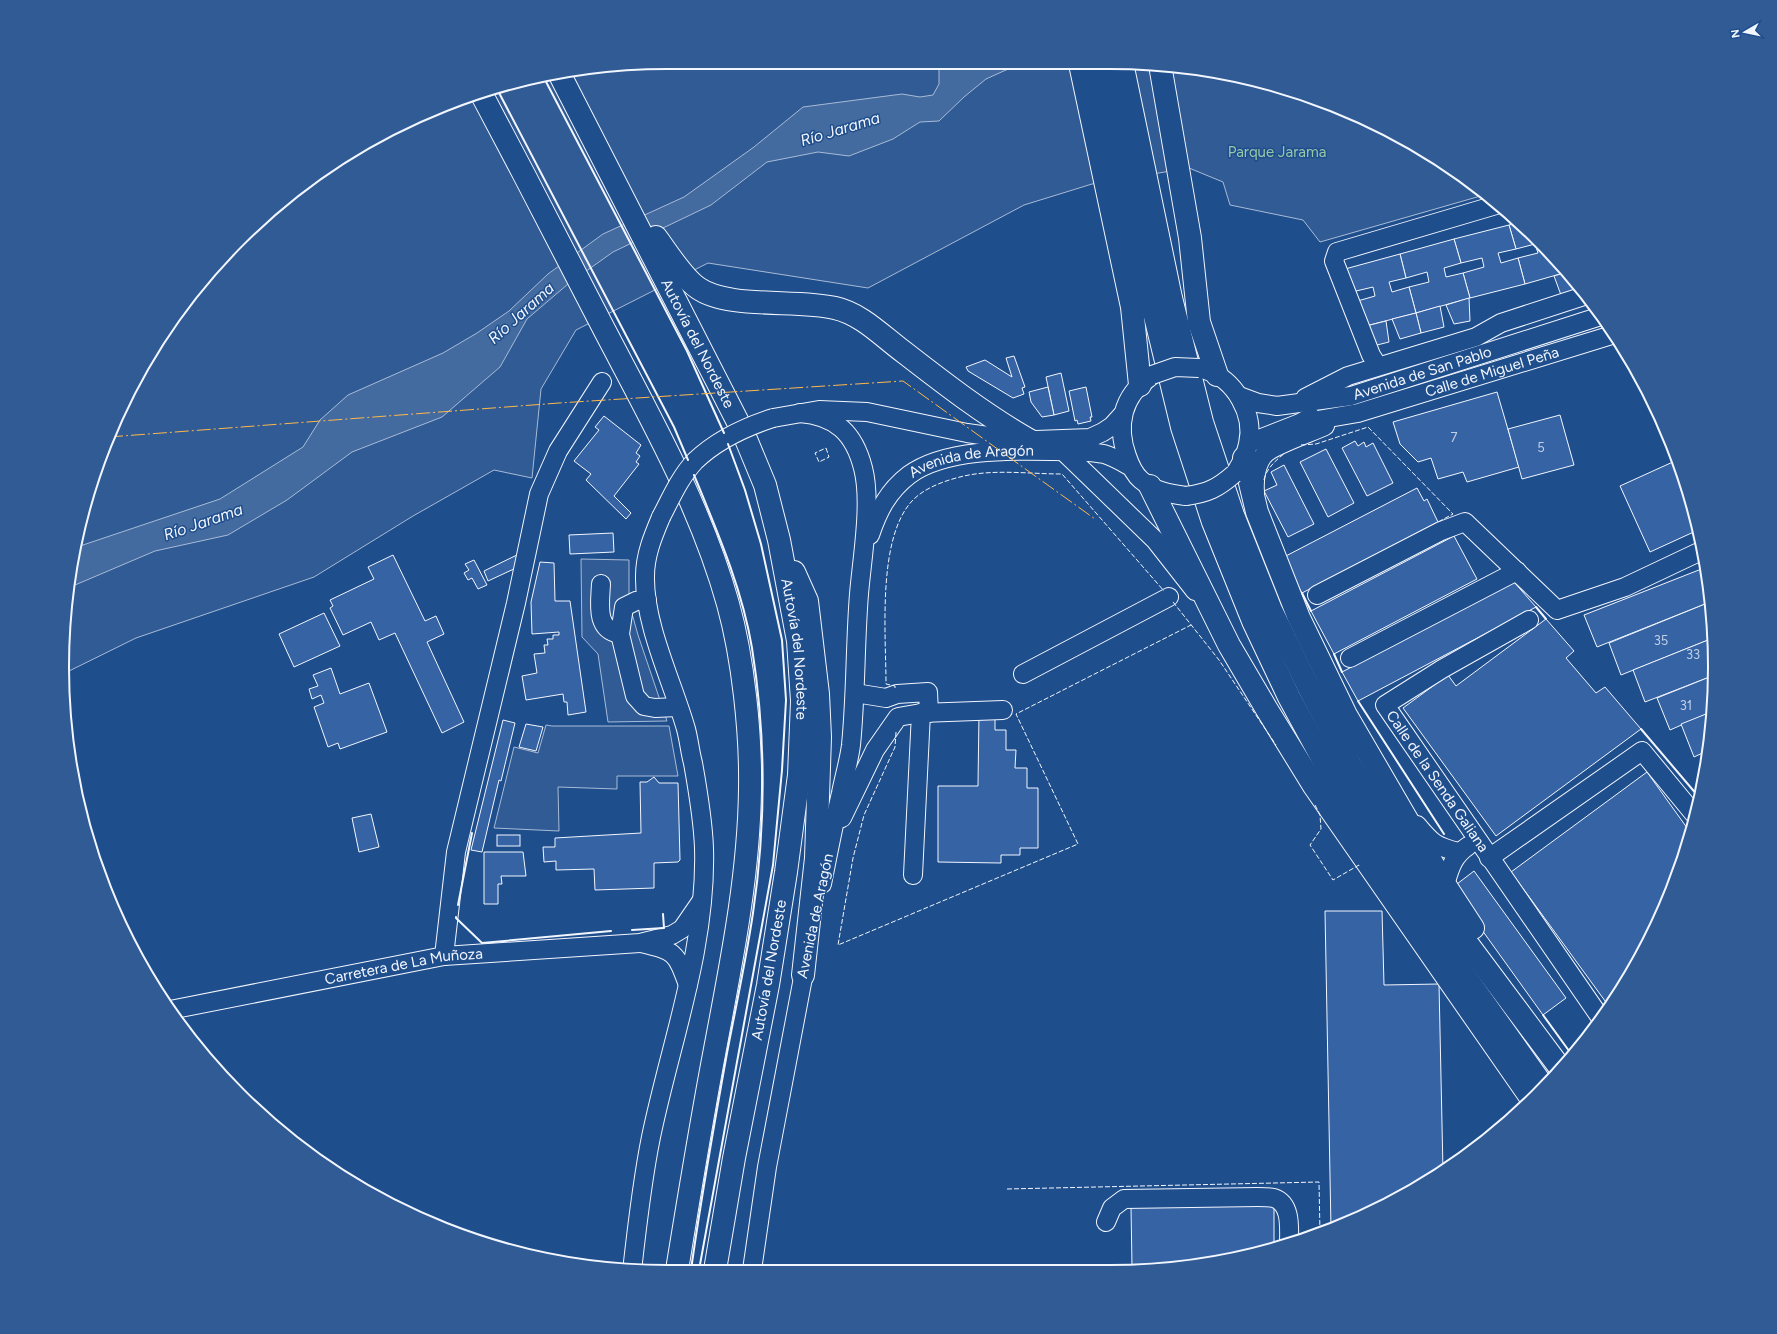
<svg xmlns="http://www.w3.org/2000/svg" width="1777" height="1334" font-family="Figtree,sans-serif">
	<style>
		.built { fill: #305b95; stroke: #a8bbd7 }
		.water { fill: #446ba0; stroke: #a8bbd7 }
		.building { fill: #3563a3; stroke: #f2f6ff }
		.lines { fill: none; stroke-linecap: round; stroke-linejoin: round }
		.minor-casing { stroke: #f2f6ff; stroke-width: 20 }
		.highway-casing { stroke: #f2f6ff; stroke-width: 24 }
		.minor { stroke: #1f4e8c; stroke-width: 18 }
		.highway { stroke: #1f4e8c; stroke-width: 22 }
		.minor-bridge-casing { stroke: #f2f6ff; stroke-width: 20; stroke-linecap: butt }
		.minor-bridge { stroke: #1f4e8c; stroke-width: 18 }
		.fence { stroke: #f2f6ff; stroke-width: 1; stroke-dasharray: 5 2; stroke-linecap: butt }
		.wall { stroke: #f2f6ff; stroke-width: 2 }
		.power { stroke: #ffb74d; stroke-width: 1; stroke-dasharray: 14 3 2 3; stroke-linecap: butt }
		.labels { text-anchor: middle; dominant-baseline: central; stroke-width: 3; stroke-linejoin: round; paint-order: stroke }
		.number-label { font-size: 13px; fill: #c3d1e8 }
		.park-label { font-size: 15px; fill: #97c8a6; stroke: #1f4e8c }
		.street-label { font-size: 15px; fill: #f2f6ff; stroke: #1f4e8c }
		.water-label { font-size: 16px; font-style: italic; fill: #f2f6ff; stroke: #1f4e8c }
		.rim { fill: none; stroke: #f2f6ff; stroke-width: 2 }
	</style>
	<rect width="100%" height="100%" fill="#1f4e8c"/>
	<g class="built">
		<polygon points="1143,63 1266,83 1377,124 1446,164 1484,195 1320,242 1303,220 1230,205 1223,182 1189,168 1092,184 1024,205 868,288 708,263 576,330 541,389 532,478 494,470 413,516 314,577 136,638 63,674 63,628 74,549 94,473 124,399 164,331 212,268 268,212 364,143 435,108 510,83 588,67"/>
		<polygon points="581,559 629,560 629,603 638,635 667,721 608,722 598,654 582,637"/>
		<polygon points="546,725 552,726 669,726 678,776 617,776 617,789 558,787 559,831 494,828 514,747 538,753"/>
	</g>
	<polygon class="water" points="1026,64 1017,65 986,79 964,97 939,121 920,122 893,139 849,156 818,152 767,162 711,205 613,252 568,284 527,319 500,367 442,417 352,452 287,500 228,535 155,551 68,588 74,548 220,499 303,447 320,420 348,395 443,353 477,333 509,311 548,274 603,234 684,197 754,147 803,107 902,94 920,97 933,95 939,84 939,65"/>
	<g class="building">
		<polygon points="1518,223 1538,239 1567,272 1525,284 1518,258 1538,253 1535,244 1516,249 1509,225"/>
		<polygon points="1509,225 1516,249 1498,253 1501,263 1518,258 1525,284 1470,298 1463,273 1484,267 1482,258 1461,263 1454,239"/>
		<polygon points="1454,239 1461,263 1444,268 1446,277 1463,273 1470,298 1416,313 1409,287 1429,282 1427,272 1406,278 1400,254"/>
		<polygon points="1400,254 1406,278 1389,282 1392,292 1409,287 1416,313 1362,327 1354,302 1375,296 1373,287 1352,292 1345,269"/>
		<polygon points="1567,272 1582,290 1561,295 1554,276"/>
		<polygon points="1469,298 1470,321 1454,324 1446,305"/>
		<polygon points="1440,306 1444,327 1421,333 1416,313"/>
		<polygon points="1416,313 1421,333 1400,339 1392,319"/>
		<polygon points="1386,321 1389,342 1373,346 1362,327"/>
		<polygon points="1014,356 1025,387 1022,388 1024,394 1013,398 968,371 966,367 985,360 1012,377 1006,358"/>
		<polygon points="1061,373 1069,411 1054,415 1046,377"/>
		<polygon points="1048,387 1054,415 1042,417 1031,402 1029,392"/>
		<polygon points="1086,387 1092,417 1090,417 1091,421 1078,424 1077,420 1075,421 1069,391"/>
		<polygon points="1497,392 1519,467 1467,482 1463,472 1438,479 1431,458 1418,462 1400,444 1393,422"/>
		<polygon points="1560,415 1574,465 1522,479 1508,429"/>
		<polygon points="604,416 641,445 636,453 640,456 636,462 639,464 614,496 631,513 626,519 586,480 591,474 574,461 599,430 595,427"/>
		<polygon points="1355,441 1358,446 1364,442 1366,447 1373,443 1393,483 1367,496 1342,448"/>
		<polygon points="1326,449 1354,503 1328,517 1300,462"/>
		<polygon points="1675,461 1694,511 1698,530 1650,552 1620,486"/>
		<polygon points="1284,465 1314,524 1288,537 1264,491 1277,485 1271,472"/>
		<polygon points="1417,488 1424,501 1427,499 1438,522 1302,593 1282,558"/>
		<polygon points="613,533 614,552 570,554 569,535"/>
		<polygon points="1454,536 1477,579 1334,654 1311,611"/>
		<polygon points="519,554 516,568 488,581 484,571"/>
		<polygon points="393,555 425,621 436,616 444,634 427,642 464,722 442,733 395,633 379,640 371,622 343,635 330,608 333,606 330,600 374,579 368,567"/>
		<polygon points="474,560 487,585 478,589 472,578 468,580 464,573 469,570 465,564"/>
		<polygon points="540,562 554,563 555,601 570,601 586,712 568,715 567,702 564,702 563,694 526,700 522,676 537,673 534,654 545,653 544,645 548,645 547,639 553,639 553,635 559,635 559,632 532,634 531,602"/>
		<polygon points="1704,568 1710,602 1597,647 1584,615"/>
		<polygon points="1514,582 1536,607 1358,701 1342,672"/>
		<polygon points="1710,602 1714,628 1713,638 1621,675 1609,643"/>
		<polygon points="324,613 340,646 294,667 279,634"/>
		<polygon points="1546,619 1574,651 1566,658 1596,693 1605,687 1641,729 1496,836 1403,708 1448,675 1456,686"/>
		<polygon points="1713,638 1712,676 1645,702 1633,670"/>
		<polygon points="331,668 340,694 369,683 387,732 340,749 338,743 328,747 314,707 324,703 321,695 312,699 309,689 318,686 313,675"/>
		<polygon points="1712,676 1711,712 1670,730 1657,698"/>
		<polygon points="1711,712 1709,750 1694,757 1681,724"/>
		<polygon points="979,713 995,714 995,730 1006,730 1006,750 1016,750 1015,768 1027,768 1027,788 1038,788 1038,848 1020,848 1020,855 1001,855 1001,863 938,862 938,786 978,786"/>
		<polygon points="503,720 515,723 501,781 499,780 482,852 471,850"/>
		<polygon points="526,724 543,727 536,751 519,747"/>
		<polygon points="1647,772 1690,832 1683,862 1634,970 1608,1005 1511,872"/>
		<polygon points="654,777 659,783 678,783 680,860 678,862 654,863 654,888 595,890 594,869 556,870 556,861 544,862 543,847 555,847 555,838 641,833 640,782 647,782"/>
		<polygon points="371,814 379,847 359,852 352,818"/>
		<rect x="497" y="835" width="23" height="11"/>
		<polygon points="484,852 523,852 526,876 501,876 502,884 498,884 498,904 484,904"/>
		<polygon points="1474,871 1566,998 1543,1015 1464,905 1457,884"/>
		<polygon points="1325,911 1382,911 1384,985 1439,984 1443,1171 1412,1191 1342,1226 1331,1229"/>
		<polygon points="1274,1205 1274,1249 1189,1267 1132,1267 1131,1207"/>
	</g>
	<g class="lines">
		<defs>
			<g id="minor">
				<polyline points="1378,366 1371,355 1334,261 1337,252 1496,205"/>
				<path d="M1205 370C1235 379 1255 414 1248 444 1246 454 1242 462 1237 470"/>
				<path d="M1150 377C1122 396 1116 426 1127 456 1130 465 1134 474 1141 480 1154 491 1170 494 1186 496"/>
				<path id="s1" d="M1239 396 1258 403 1277 406 1351 396 1601 316"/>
				<polyline points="1305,398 1348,376 1476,337 1501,323 1587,295"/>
				<path d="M800 413C836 416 854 433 863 468 872 502 862 558 859 594 855 644 856 695 851 745 849 761 844 777 841 793 834 823 828 854 822 884"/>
				<polyline points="773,418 819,410 867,412 967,433 995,437 1036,440 1090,438 1103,432 1112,426 1122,415"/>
				<path id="s2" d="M1300 423 1358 413 1612 335"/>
				<polyline points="1249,443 1300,423 1311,417"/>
				<polyline points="1063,451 1155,540 1195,591"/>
				<path d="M1255 492C1254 480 1256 462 1266 453 1275 445 1312 432 1325 426"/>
				<path id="s3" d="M870 535C878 511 888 491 909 475 944 449 1010 450 1052 451 1069 451 1087 451 1104 454 1114 457 1122 462 1131 467"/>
				<path d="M601 584C600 604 595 630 620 634"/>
				<polyline points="1317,595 1441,531 1465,522 1557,610 1625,587 1701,551"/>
				<polyline points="647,600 636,601 624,607 620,634 635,696 644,706 655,708 678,707"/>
				<path id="s4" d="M1529 620 1442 669 1385 705 1600 1017"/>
				<polyline points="1350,658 1517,571"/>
				<polyline points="1023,674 1169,597"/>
				<polyline points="855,693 886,698 897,694 928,692 929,713"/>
				<polyline points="842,818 875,750 898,717 921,713 1003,710"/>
				<path d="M1417 825C1432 843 1435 846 1458 852"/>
				<polyline points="1489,858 1642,751 1694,814"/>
				<polyline points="913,875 921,713"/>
				<path d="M1445 885C1450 868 1453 856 1468 846"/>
				<path d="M641 943C675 951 676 952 688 985"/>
				<polyline points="444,956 456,852 516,603 539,494 558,451 602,382"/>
				<path id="s5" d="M170 1010 444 956 640 943 672 935 682 929 702 900"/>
				<path d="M1106 1222 1112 1208 1124 1199 1258 1197C1263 1197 1269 1197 1274 1198 1292 1204 1289 1229 1289 1244"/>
				<polyline points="752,1270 767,1167 806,962"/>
				<path d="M632 1271C637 1226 642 1181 651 1137 671 1041 707 947 704 848 703 820 698 791 693 763 690 752 689 740 686 729 673 683 644 625 645 576 645 555 653 536 661 517"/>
			</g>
			<g id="highway">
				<polyline points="1122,63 1171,298 1202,422 1233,515 1271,610 1308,686 1350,765 1405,854 1455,927 1561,1069"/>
				<polyline points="1080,64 1132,307 1140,385"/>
				<polyline points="1101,64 1152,304 1182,427 1213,522 1253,621 1289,697 1332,776 1440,941 1543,1086"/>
				<polyline points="1160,65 1190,238 1199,322 1217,375"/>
				<path id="s6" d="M559 73 743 432 765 485 779 540 798 641 802 701 799 775 786 872 768 985 734 1158 715 1270"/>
				<path d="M481 93C523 172 564 251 605 331 651 419 701 507 728 604 743 658 751 733 750 789 749 876 731 964 715 1049 701 1123 689 1196 677 1270"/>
				<path d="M656 237C667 252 683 278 698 288 727 309 798 299 835 308 862 314 883 337 905 353 945 384 985 415 1029 440"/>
				<polyline points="1244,458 1257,512 1299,618 1346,715 1445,885 1473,928"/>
				<polyline points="1150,486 1229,645 1266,708 1314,786 1531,1098"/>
				<polyline points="794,572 807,601 818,694 820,737 816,858 803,975"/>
			</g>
		</defs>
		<use href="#minor" class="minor-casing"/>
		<use href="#highway" class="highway-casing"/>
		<use href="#minor" class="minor"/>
		<use href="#highway" class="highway"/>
		<defs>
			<g id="minor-bridge">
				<polyline points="1152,375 1175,367 1199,368"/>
				<path d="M1186 496C1208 493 1218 488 1234 474"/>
				<path d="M661 517C671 498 680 477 695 461 717 440 745 427 773 418"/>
			</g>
		</defs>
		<use href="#minor-bridge" class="minor-bridge-casing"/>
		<use href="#minor-bridge" class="minor-bridge"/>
		<g class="fence">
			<polyline points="1301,445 1316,444 1368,427 1453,514 1438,522"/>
			<polygon points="826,448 829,457 819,462 815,453"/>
			<path d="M1264 480C1266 469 1276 460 1285 453"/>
			<polyline points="1173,602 1219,660 1276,745"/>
			<path d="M895 688V686L886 684C886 634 877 539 912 501 925 487 947 480 964 476 995 469 1030 474 1062 474L1164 591"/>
			<polyline points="896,732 895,747 864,815 853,858 838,945 1078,844 1016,714 1191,625"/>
			<polyline points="1315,805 1320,815 1321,829 1310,845 1333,880 1359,865 1359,866"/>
			<polyline points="1007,1189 1319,1182 1320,1233"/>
		</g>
		<g class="wall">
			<polyline points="543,76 687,351 724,433"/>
			<polyline points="496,87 674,427 688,460"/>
			<polyline points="1302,593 1311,611"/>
			<polyline points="1536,607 1546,619"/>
			<polyline points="1334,654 1342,672"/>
			<polyline points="1358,701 1444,834"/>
			<polyline points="1641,729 1698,796"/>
			<polyline points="458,905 472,833"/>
			<polyline points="456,917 456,918 482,943 611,931"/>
			<polyline points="632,930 664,928 663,914"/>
			<polyline points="1543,1015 1572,1055"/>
			<path d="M691 1270C701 1198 714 1125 727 1053 736 1006 746 960 753 913 766 825 766 736 752 648 742 588 717 531 694 475"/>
			<polyline points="699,1270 773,865 782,770 786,700 782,640 761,544 745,490 728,444"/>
		</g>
		<polyline class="power" points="109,437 559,403 903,381 1095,519"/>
	</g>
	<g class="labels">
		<g class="number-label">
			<text x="1454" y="437">7</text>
			<text x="1541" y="447">5</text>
			<text x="1661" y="640">35</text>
			<text x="1693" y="654">33</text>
			<text x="1686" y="705">31</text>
		</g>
		<g class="park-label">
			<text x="1277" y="152">Parque Jarama</text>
		</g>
		<g class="street-label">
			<text stroke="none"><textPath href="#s6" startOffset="304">Autovía del Nordeste</textPath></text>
			<text stroke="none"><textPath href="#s2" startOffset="199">Calle de Miguel Peña</textPath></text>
			<text stroke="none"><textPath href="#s1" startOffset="189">Avenida de San Pablo</textPath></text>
			<text stroke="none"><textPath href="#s3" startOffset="138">Avenida de Aragón</textPath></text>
			<text stroke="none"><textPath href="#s6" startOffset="628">Autovía del Nordeste</textPath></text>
			<text stroke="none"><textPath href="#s4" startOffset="260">Calle de la Senda Galiana</textPath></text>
			<text transform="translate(815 916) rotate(-78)">Avenida de Aragón</text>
			<text stroke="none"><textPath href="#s5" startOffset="238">Carretera de La Muñoza</textPath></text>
			<text transform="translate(769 970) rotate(-80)">Autovía del Nordeste</text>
		</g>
		<g class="water-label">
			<text transform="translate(840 129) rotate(-17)">Río Jarama</text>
			<text transform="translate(521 313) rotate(-42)">Río Jarama</text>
			<text transform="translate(203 522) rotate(-19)">Río Jarama</text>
		</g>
	</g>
	<path d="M0 0H1777V1334H0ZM667 69H1110A598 598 0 0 1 1708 667V667A598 598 0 0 1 1110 1265H667A598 598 0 0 1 69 667V667A598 598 0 0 1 667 69Z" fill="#305b95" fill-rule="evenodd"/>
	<path class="rim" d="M667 69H1110A598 598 0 0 1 1708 667V667A598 598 0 0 1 1110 1265H667A598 598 0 0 1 69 667V667A598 598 0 0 1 667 69Z"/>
	<g transform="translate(1745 32) rotate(261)" stroke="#1f4e8c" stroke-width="3" paint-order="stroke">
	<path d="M0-3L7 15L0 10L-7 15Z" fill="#f2f6ff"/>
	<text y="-6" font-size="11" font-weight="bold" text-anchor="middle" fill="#f2f6ff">N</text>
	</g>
</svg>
